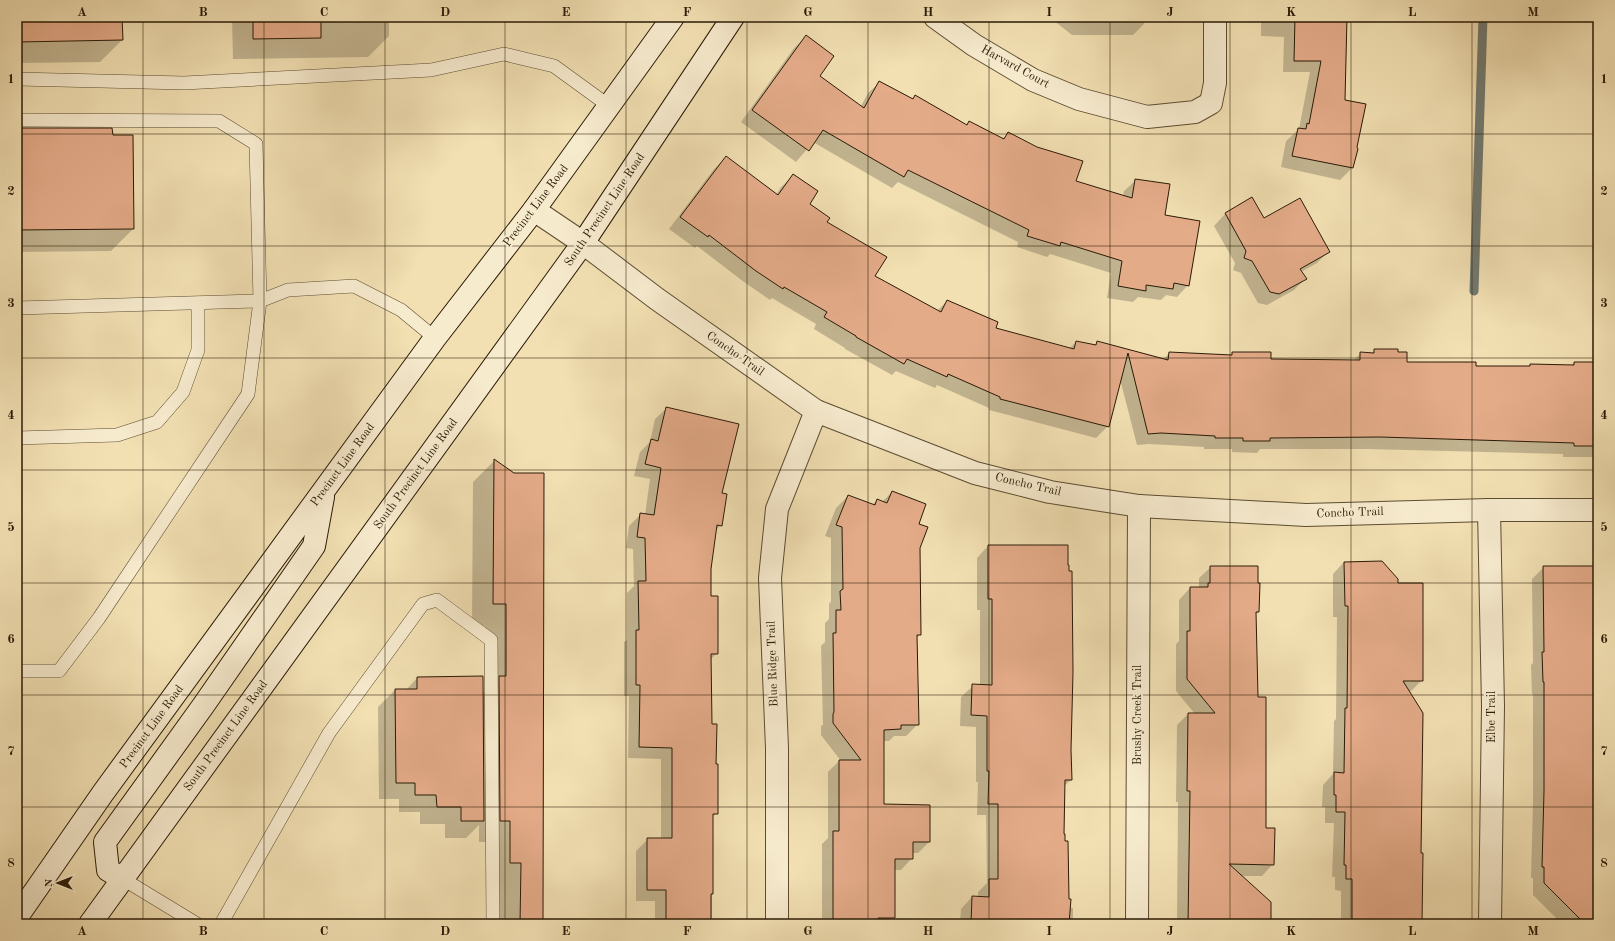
<svg xmlns="http://www.w3.org/2000/svg" width="1615" height="941" font-family="'Old Standard TT',serif">
	<style>
		.shadow { fill: #0003 }
		.lines { fill: none; stroke-linecap: round; stroke-linejoin: round }
		.stream { stroke: #717a71; stroke-width: 9 }
		.building { fill: #e4ab89; stroke: #2a1a06 }
		.service-casing { stroke: #5c4c31; stroke-width: 14 }
		.minor-casing { stroke: #5c4c31; stroke-width: 24 }
		.secondary-casing { stroke: #2a1a06; stroke-width: 24 }
		.service { stroke: #f7ebce; stroke-width: 13 }
		.minor { stroke: #f7ebce; stroke-width: 22 }
		.secondary { stroke: #f7ebce; stroke-width: 22 }
		.grid { fill: none; stroke: #2a1a06; stroke-width: 1; stroke-opacity: 0.55 }
		.labels { text-anchor: middle; dominant-baseline: central; stroke-width: 4; stroke-linejoin: round; paint-order: stroke }
		.street-label { font-size: 12px; fill: #2a1a06; stroke: #f7ebce }
		.neatline { fill: none; stroke: #2a1a06; stroke-width: 1.5 }
		.grid-label { font-size: 13px; text-anchor: middle; font-weight: bold; fill: #2a1a06 }
	</style>
	<rect width="100%" height="100%" fill="#f2e0b3"/>
	<filter id="stains"><feTurbulence type="fractalNoise" baseFrequency=".005" numOctaves="4"/><feColorMatrix values="0 0 0 0 .2 0 0 0 0 .09 0 0 0 0 .02 0 0 0 .5 -.17"/></filter>
	<radialGradient id="worn" r=".72"><stop offset=".6" stop-color="#630" stop-opacity="0"/><stop offset="1" stop-color="#630" stop-opacity=".3"/></radialGradient>
	<g class="shadow">
		<polygon points="17,17 121,17 122,40 100,62 17,63"/>
		<polygon points="232,17 389,17 389,36 368,57 233,59"/>
		<polygon points="1056,17 1144,17 1144,24 1133,35 1072,35 1053,20"/>
		<polygon points="1261,17 1346,17 1344,101 1357,149 1352,168 1340,180 1281,167 1286,141 1299,129 1310,72 1283,72 1284,37 1261,36"/>
		<polygon points="806,37 819,76 861,106 868,93 880,82 912,100 966,125 969,122 1002,139 1008,134 1075,182 1123,197 1124,191 1136,180 1164,216 1188,285 1177,297 1166,295 1161,300 1138,297 1133,302 1107,298 1111,273 1050,254 1047,257 1017,247 1018,242 898,182 892,188 813,142 796,162 741,122 794,48"/>
		<polygon points="17,129 133,229 111,251 17,252"/>
		<polygon points="726,157 776,195 781,187 793,176 808,205 874,277 937,311 947,301 994,329 1069,349 1076,342 1094,346 1098,343 1163,360 1169,353 1229,356 1233,353 1270,360 1353,361 1361,353 1371,354 1375,350 1397,353 1406,363 1475,367 1528,367 1530,365 1571,366 1574,363 1598,363 1598,453 1594,457 1563,457 1563,454 1368,449 1260,449 1257,453 1232,452 1232,449 1204,449 1204,447 1149,444 1137,445 1120,379 1108,426 1096,438 989,410 989,408 937,385 935,388 896,371 892,375 845,349 845,348 814,329 816,324 772,298 770,300 744,282 697,246 695,248 669,229 714,169"/>
		<polygon points="1252,199 1264,220 1329,251 1317,263 1301,272 1305,279 1294,290 1267,305 1258,303 1241,273 1233,270 1235,263 1214,226 1225,214"/>
		<polygon points="667,408 721,494 721,525 715,531 710,569 711,597 717,653 710,660 711,725 716,725 717,813 712,817 712,924 655,924 655,901 636,901 636,851 648,839 661,839 661,759 628,758 629,696 624,696 624,642 627,640 627,593 634,586 633,549 626,548 629,526 641,514 645,515 650,479 634,476 640,452 650,442 655,419"/>
		<polygon points="494,461 542,924 499,924 489,842 479,842 479,825 466,838 445,838 445,824 420,824 420,812 399,812 399,799 379,799 378,707 395,690 406,690 417,678 482,694 485,692 485,626 472,626 473,482"/>
		<polygon points="892,492 918,524 920,634 916,639 918,724 906,736 894,736 889,741 883,741 883,805 929,842 918,853 912,853 912,858 901,870 894,870 894,924 822,924 822,844 828,838 828,772 839,761 841,761 821,735 821,726 823,725 821,646 825,642 825,623 829,619 829,604 831,601 831,538 825,536 836,508 848,496 872,505 877,500 882,502"/>
		<polygon points="988,546 1070,750 1071,780 1064,786 1063,835 1068,900 1070,908 1073,908 1073,924 960,924 961,909 972,897 978,898 978,892 987,883 986,815 977,815 978,782 976,782 976,727 960,726 961,697 973,686 980,686 980,610 977,610 977,558"/>
		<polygon points="1344,562 1422,680 1409,693 1420,854 1421,924 1341,924 1341,891 1335,890 1335,877 1332,877 1334,823 1325,823 1325,807 1322,807 1323,785 1333,774 1334,721 1336,719 1337,617 1333,617 1333,574"/>
		<polygon points="1211,567 1259,584 1258,612 1255,615 1257,698 1265,829 1273,864 1262,876 1240,876 1270,924 1177,924 1178,802 1176,802 1177,725 1188,714 1195,714 1176,691 1176,644 1179,641 1179,600 1190,588 1199,588 1199,578"/>
		<polygon points="1544,567 1598,567 1598,924 1543,924 1545,922 1560,922 1533,895 1533,878 1531,878 1533,803 1533,694 1532,694 1531,665 1533,663 1532,579"/>
	</g>
	<g class="lines">
		<polyline class="stream" points="1474,291 1483,17"/>
	</g>
	<g class="building">
		<polygon points="17,17 122,17 123,40 17,42"/>
		<polygon points="253,17 321,17 321,38 253,39"/>
		<polygon points="1295,17 1347,17 1345,100 1366,104 1357,147 1358,149 1353,168 1292,156 1298,128 1306,129 1307,123 1309,124 1321,61 1294,61"/>
		<polygon points="806,35 834,56 820,76 864,108 879,81 913,99 915,95 967,125 969,121 1004,139 1008,132 1037,147 1083,161 1076,181 1132,198 1135,179 1170,184 1165,215 1200,221 1189,286 1174,283 1173,289 1146,285 1146,291 1118,286 1122,261 1061,242 1060,246 1027,236 1029,230 908,170 904,177 823,130 809,151 752,110"/>
		<polygon points="17,128 112,128 113,135 133,135 134,229 17,230"/>
		<polygon points="726,156 778,195 793,174 818,191 810,204 830,218 827,222 887,257 875,276 941,312 947,300 998,322 996,328 1074,349 1076,341 1096,345 1097,341 1168,360 1169,352 1232,355 1232,352 1271,352 1271,359 1360,360 1360,352 1374,353 1374,349 1398,349 1398,352 1407,352 1407,362 1476,362 1476,366 1530,366 1530,364 1574,365 1574,362 1598,362 1598,446 1574,446 1574,443 1380,437 1270,438 1270,441 1243,441 1243,438 1215,438 1215,436 1161,433 1148,434 1128,353 1109,427 1000,399 1000,397 948,374 947,377 907,359 904,364 856,337 856,336 824,317 827,312 784,287 783,289 756,271 709,235 708,237 680,217"/>
		<polygon points="1252,197 1264,218 1300,198 1330,252 1300,269 1307,279 1279,294 1270,292 1252,261 1244,258 1246,251 1225,213"/>
		<polygon points="666,407 739,424 722,493 727,494 722,526 717,525 711,569 711,596 718,596 718,654 711,654 712,724 717,724 716,764 718,764 718,814 713,814 713,894 711,894 711,924 666,924 666,890 647,890 647,838 672,838 672,748 639,747 640,685 636,685 636,630 639,630 638,581 646,581 645,538 637,537 640,513 654,515 661,468 645,464 651,439 658,441"/>
		<polygon points="494,459 514,473 544,473 543,924 520,924 521,863 510,863 510,821 500,821 499,676 506,676 506,604 493,604"/>
		<polygon points="892,491 926,504 919,524 928,527 920,548 921,635 917,635 919,725 901,725 901,729 884,730 884,804 930,805 930,842 913,842 913,859 895,859 895,918 878,918 878,924 833,924 833,831 839,831 839,760 861,760 833,723 833,714 834,712 833,633 836,633 836,610 841,610 840,591 843,589 842,527 836,525 848,495 875,505 877,499 887,503"/>
		<polygon points="988,545 1068,545 1068,565 1069,565 1069,571 1072,571 1073,672 1071,750 1072,780 1065,780 1064,834 1065,834 1065,841 1068,841 1069,899 1071,899 1069,924 971,924 972,896 989,897 989,879 998,879 998,804 988,804 989,771 987,771 987,716 971,715 972,684 992,685 992,599 988,599"/>
		<polygon points="1382,561 1398,579 1398,583 1423,583 1423,681 1403,681 1423,713 1421,853 1423,853 1422,924 1352,924 1352,879 1346,879 1346,865 1344,865 1345,812 1336,812 1336,795 1334,795 1334,772 1344,773 1345,708 1347,708 1348,606 1345,606 1344,562"/>
		<polygon points="1210,566 1258,566 1258,583 1260,583 1259,612 1256,612 1258,697 1266,697 1266,828 1275,828 1274,865 1229,864 1271,902 1271,924 1188,924 1190,791 1187,791 1188,713 1215,713 1187,679 1187,631 1190,631 1190,587 1208,587 1208,583 1210,583"/>
		<polygon points="1543,566 1598,566 1598,924 1585,924 1544,883 1544,867 1542,867 1544,791 1544,682 1543,682 1542,652 1544,652"/>
		<polygon points="483,676 484,821 461,821 461,807 437,807 436,795 415,795 415,783 396,783 395,689 417,689 417,677"/>
	</g>
	<g class="lines">
		<defs>
			<g id="service">
				<polyline points="17,79 184,83 431,70 504,54 554,66 609,106"/>
				<polyline points="17,120 219,121 256,144 260,301 17,308"/>
				<polyline points="17,438 117,435 157,422 183,392 198,350 198,303"/>
				<polyline points="17,671 59,671 99,618 248,394 260,301 288,290 354,286 401,310 435,338"/>
				<polyline points="123,879 197,924"/>
				<polyline points="221,924 329,733 423,604 437,600 491,640 493,924"/>
			</g>
			<g id="minor">
				<polyline points="935,17 974,45 1033,80 1079,99 1147,117 1195,112 1211,103 1215,83 1215,17"/>
				<polyline points="534,210 583,243 657,299 816,411 975,473 1050,492 1139,506 1306,515 1489,510 1598,510"/>
				<polyline points="1489,510 1493,706 1490,924"/>
				<polyline points="777,924 777,748 770,578 777,509 816,411"/>
				<polyline points="1137,924 1139,506"/>
			</g>
			<g id="secondary">
				<polyline points="123,879 108,870 105,842 203,706 314,546 323,497"/>
				<polyline points="17,917 103,793 435,338 534,210 673,17"/>
				<polyline points="90,924 583,243 733,17"/>
			</g>
		</defs>
		<use href="#service" class="service-casing"/>
		<use href="#minor" class="minor-casing"/>
		<use href="#secondary" class="secondary-casing"/>
		<use href="#service" class="service"/>
		<use href="#minor" class="minor"/>
		<use href="#secondary" class="secondary"/>
	</g>
	<path class="grid" d="M143 17V924M264 17V924M385 17V924M505 17V924M626 17V924M747 17V924M868 17V924M989 17V924M1110 17V924M1230 17V924M1351 17V924M1472 17V924M17 134H1598M17 246H1598M17 358H1598M17 470H1598M17 583H1598M17 695H1598M17 807H1598"/>
	<g class="labels">
		<g class="street-label">
			<text transform="translate(1015 67) rotate(29)">Harvard Court</text>
			<text transform="translate(536 206) rotate(-53)">Precinct Line Road</text>
			<text transform="translate(605 210) rotate(-56)">South Precinct Line Road</text>
			<text transform="translate(735 354) rotate(35)">Concho Trail</text>
			<text transform="translate(343 465) rotate(-54)">Precinct Line Road</text>
			<text transform="translate(416 474) rotate(-54)">South Precinct Line Road</text>
			<text transform="translate(1028 485) rotate(13)">Concho Trail</text>
			<text transform="translate(1350 513) rotate(-2)">Concho Trail</text>
			<text transform="translate(773 664) rotate(-92)">Blue Ridge Trail</text>
			<text transform="translate(1138 715) rotate(-90)">Brushy Creek Trail</text>
			<text transform="translate(1492 717) rotate(-90)">Elbe Trail</text>
			<text transform="translate(152 727) rotate(-54)">Precinct Line Road</text>
			<text transform="translate(226 736) rotate(-54)">South Precinct Line Road</text>
		</g>
	</g>
	<rect width="1615" height="941" fill="none" stroke="#f2e0b3" stroke-width="44"/>
	<g transform="translate(58 883) rotate(270)" stroke="#f7ebce" stroke-width="3" paint-order="stroke">
	<path d="M0-3L7 15L0 10L-7 15Z" fill="#2a1a06"/>
	<text y="-6" font-size="11" font-weight="bold" text-anchor="middle" fill="#2a1a06">N</text>
	</g>
	<rect x="22" y="22" width="1571" height="897" class="neatline"/>
	<g class="grid-label">
		<text x="82" y="16">A</text>
		<text x="203" y="16">B</text>
		<text x="324" y="16">C</text>
		<text x="445" y="16">D</text>
		<text x="566" y="16">E</text>
		<text x="687" y="16">F</text>
		<text x="808" y="16">G</text>
		<text x="928" y="16">H</text>
		<text x="1049" y="16">I</text>
		<text x="1170" y="16">J</text>
		<text x="1291" y="16">K</text>
		<text x="1412" y="16">L</text>
		<text x="1533" y="16">M</text>
		<text x="11" y="83">1</text>
		<text x="1604" y="83">1</text>
		<text x="11" y="195">2</text>
		<text x="1604" y="195">2</text>
		<text x="11" y="307">3</text>
		<text x="1604" y="307">3</text>
		<text x="11" y="419">4</text>
		<text x="1604" y="419">4</text>
		<text x="11" y="531">5</text>
		<text x="1604" y="531">5</text>
		<text x="11" y="643">6</text>
		<text x="1604" y="643">6</text>
		<text x="11" y="755">7</text>
		<text x="1604" y="755">7</text>
		<text x="11" y="867">8</text>
		<text x="1604" y="867">8</text>
		<text x="82" y="935">A</text>
		<text x="203" y="935">B</text>
		<text x="324" y="935">C</text>
		<text x="445" y="935">D</text>
		<text x="566" y="935">E</text>
		<text x="687" y="935">F</text>
		<text x="808" y="935">G</text>
		<text x="928" y="935">H</text>
		<text x="1049" y="935">I</text>
		<text x="1170" y="935">J</text>
		<text x="1291" y="935">K</text>
		<text x="1412" y="935">L</text>
		<text x="1533" y="935">M</text>
	</g>
	<rect width="100%" height="100%" filter="url(#stains)"/>
	<rect width="100%" height="100%" fill="url(#worn)"/>
</svg>
